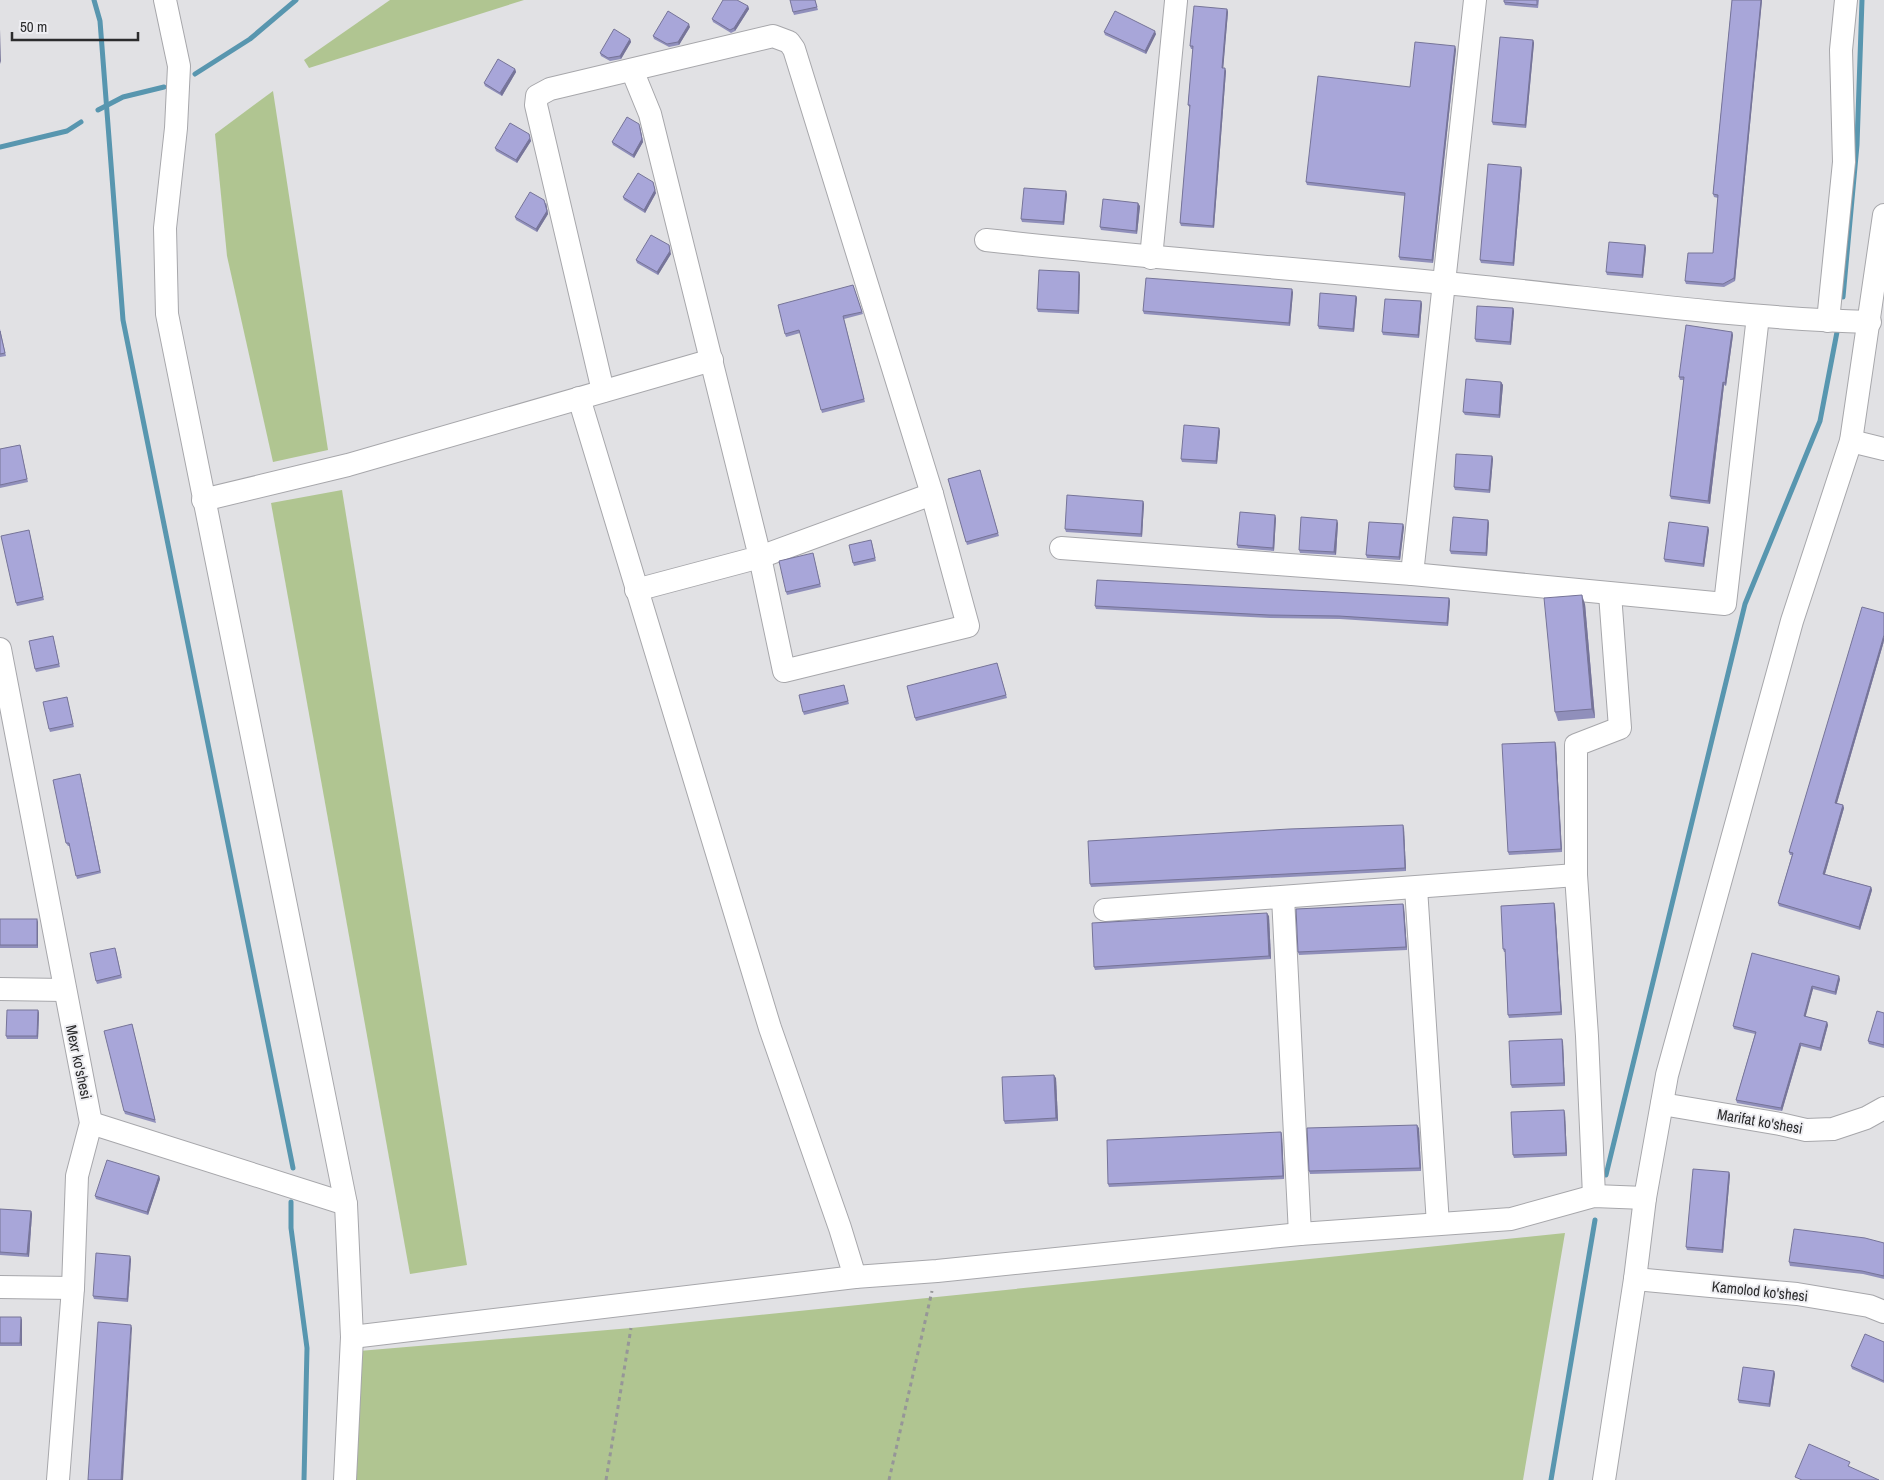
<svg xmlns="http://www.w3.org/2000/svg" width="1884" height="1480" font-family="'Archivo Narrow',sans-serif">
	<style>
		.green { fill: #b0c591 }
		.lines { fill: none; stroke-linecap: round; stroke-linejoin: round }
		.stream { stroke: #5896af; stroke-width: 5 }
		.minor-casing { stroke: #a7a7ab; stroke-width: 24 }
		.path { stroke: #969698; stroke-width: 3; stroke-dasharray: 4 4; stroke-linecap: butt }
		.minor { stroke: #fff; stroke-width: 22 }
		.wall { fill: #908fbb }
		.shaded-wall { fill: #767498 }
		.building { fill: #a8a6d9; stroke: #767498 }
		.labels { text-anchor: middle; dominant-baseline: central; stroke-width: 4; stroke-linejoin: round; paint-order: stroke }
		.street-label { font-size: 15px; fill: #2c2c2d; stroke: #eeeef2 }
	</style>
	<rect width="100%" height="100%" fill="#e1e1e4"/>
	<g class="green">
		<polygon points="390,0 524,0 309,68 304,60"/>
		<polygon points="273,91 328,450 273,462 227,256 215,134"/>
		<polygon points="342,490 467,1265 410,1274 271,503"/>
		<polygon points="1565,1233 1523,1480 356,1480 359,1351 631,1328"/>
	</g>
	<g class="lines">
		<g class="stream">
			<polyline points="94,0 100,21 123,320 293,1168"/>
			<polyline points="195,74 250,39 296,0"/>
			<polyline points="98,110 123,97 164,87"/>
			<polyline points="0,147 67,131 81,122"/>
			<polyline points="1843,297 1857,145 1862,0"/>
			<polyline points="1606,1175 1745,604 1820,421 1837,332"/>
			<polyline points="291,1202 291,1228 307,1348 304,1480"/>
			<polyline points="1551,1480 1595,1220"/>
		</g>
		<defs>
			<g id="minor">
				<polyline points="165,0 179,66 176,128 165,228 167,314 346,1204 352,1337 345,1480"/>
				<polyline points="632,70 650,114 760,557 636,590"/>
				<path d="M986 240C1139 257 1291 268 1444 283 1585 296 1727 318 1870 322"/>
				<polyline points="1151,258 1176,1"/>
				<polyline points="1828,321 1844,162 1841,50 1846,0"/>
				<polyline points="603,391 536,105 537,96 550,89 773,36 789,42 794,49 932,494"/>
				<polyline points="579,398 770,1028 840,1228 855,1277"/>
				<polyline points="1851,441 1884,449"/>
				<polygon points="932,494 968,626 784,671 760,557"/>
				<polyline points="203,500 348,465 712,360"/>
				<polyline points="1061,548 1412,574 1725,604 1758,316"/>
				<polyline points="1412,574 1475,0"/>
				<polyline points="0,649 91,1123 77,1176 73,1288 58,1480"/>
				<polyline points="1416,888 1438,1224"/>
				<polyline points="1283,897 1300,1234"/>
				<polyline points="1105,910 1576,875"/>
				<polyline points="0,989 64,990"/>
				<polyline points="1662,1104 1780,1124 1806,1130 1833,1129 1866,1118 1884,1108"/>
				<polyline points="91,1123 346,1204"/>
				<polyline points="1594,1196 1587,1036 1576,875 1576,745 1620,728 1610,594"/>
				<polyline points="1635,1279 1797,1294 1869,1306 1884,1312"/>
				<polyline points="0,1287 73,1288"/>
				<polyline points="352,1337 855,1277 937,1271 1300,1234 1511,1219 1594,1196 1645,1198"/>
				<polyline points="1604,1480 1635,1279 1645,1198 1667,1075 1792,621 1851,441 1884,215"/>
			</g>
		</defs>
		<use href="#minor" class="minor-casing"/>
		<g class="path">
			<polyline points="606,1480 631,1328"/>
			<polyline points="889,1480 932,1291"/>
		</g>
		<use href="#minor" class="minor"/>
	</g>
	<g class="wall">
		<polygon points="815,0 818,10 794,15 793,12"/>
		<polygon points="1539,0 1538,8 1505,5 1504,2"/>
		<polygon points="1732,0 1762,0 1735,281 1724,287 1686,284 1685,281 1713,253 1718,198 1714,197 1713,194"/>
		<polygon points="748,6 749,9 735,31 731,33 713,22 712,19"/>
		<polygon points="1227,9 1228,12 1223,68 1226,71 1214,228 1181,226 1180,223 1190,108 1188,105 1193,49 1191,49 1190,46"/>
		<polygon points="690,27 679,45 669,47 654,39 653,36"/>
		<polygon points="1104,32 1156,34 1146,54 1105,35"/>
		<polygon points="630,39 631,42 621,59 610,61 601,56 600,53"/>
		<polygon points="1533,40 1534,43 1526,128 1493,125 1492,122"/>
		<polygon points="1456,49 1433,263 1400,260 1399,257 1405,196 1307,185 1306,182 1410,87"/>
		<polygon points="515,69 516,72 502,96 485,86 484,83"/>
		<polygon points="640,127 643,142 634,158 613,145 612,142"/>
		<polygon points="529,134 531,141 517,163 496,151 495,148"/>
		<polygon points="1522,170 1514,266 1481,263 1480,260"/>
		<polygon points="656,193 645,213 624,200 623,197"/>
		<polygon points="1067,194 1064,225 1022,222 1021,219"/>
		<polygon points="546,203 548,214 537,232 516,220 515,217"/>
		<polygon points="1140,206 1137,234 1101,230 1100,227"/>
		<polygon points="1645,245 1646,248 1643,278 1607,275 1606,272"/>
		<polygon points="671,254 658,275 637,263 636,260"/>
		<polygon points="1080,275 1079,314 1038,312 1037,309"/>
		<polygon points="853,285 863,314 844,319 865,402 822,413 800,333 786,337 785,334"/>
		<polygon points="1293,292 1290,326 1144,314 1143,311"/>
		<polygon points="1356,296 1357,298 1354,332 1319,329 1318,326"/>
		<polygon points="1421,301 1422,304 1419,338 1383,335 1382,332"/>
		<polygon points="1513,308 1514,311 1511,345 1476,342 1475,339"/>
		<polygon points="0,329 6,356 0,357"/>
		<polygon points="1732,332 1733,335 1726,386 1724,385 1710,504 1671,499 1670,496 1684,380 1680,380 1679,377"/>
		<polygon points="1501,382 1503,385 1500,418 1465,415 1463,412"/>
		<polygon points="1219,428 1220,431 1217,464 1182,462 1181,459"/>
		<polygon points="20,445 28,482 0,488 0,449"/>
		<polygon points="1492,456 1493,459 1490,493 1455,490 1454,487"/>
		<polygon points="980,470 999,536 967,545 948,479"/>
		<polygon points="1143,501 1144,504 1142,537 1066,532 1065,529"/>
		<polygon points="1276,518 1274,551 1238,548 1237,545"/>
		<polygon points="1488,520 1489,523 1487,556 1451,554 1450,551"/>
		<polygon points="1338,523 1336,555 1300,553 1299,550"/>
		<polygon points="1403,524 1404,527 1400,560 1367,558 1366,555"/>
		<polygon points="1708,527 1709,530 1704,567 1665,562 1664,559"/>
		<polygon points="29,530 44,600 17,606 16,603"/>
		<polygon points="872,543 876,561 854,566 853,563"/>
		<polygon points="813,553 821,587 787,595 786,592"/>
		<polygon points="1449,598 1450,601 1448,626 1340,619 1270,618 1096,609 1095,606"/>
		<polygon points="1585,604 1595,718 1558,721 1555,712"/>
		<polygon points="53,636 60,667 36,672 35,669"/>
		<polygon points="1884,641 1837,803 1843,805 1844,808 1825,874 1871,887 1872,890 1860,930 1779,906 1778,903 1792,855 1790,855 1789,852"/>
		<polygon points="997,663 1007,698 916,721 915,718"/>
		<polygon points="844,685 849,704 804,715 803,712"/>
		<polygon points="67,697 74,727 50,732 49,729"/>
		<polygon points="1556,745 1562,852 1509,855 1508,852"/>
		<polygon points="81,777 101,873 77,879 70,846 68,846 66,843"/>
		<polygon points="1404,828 1406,871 1091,887 1090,884"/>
		<polygon points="1554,903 1555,906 1562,1015 1509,1018 1508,1015 1505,952 1504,952 1503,949"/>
		<polygon points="1403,904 1404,907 1407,950 1299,955 1298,952"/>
		<polygon points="1269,916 1271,959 1095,970 1094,967"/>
		<polygon points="0,919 38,922 38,948 0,948"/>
		<polygon points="116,951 122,978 97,984 96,981"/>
		<polygon points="1752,953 1840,979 1836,995 1813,989 1805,1016 1827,1022 1828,1025 1821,1051 1801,1046 1782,1111 1737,1103 1736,1100 1755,1034 1734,1029 1733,1026"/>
		<polygon points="38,1010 39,1013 38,1039 7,1039 6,1036"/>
		<polygon points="1884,1013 1884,1048 1869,1044 1868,1041"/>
		<polygon points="132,1024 156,1123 125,1114 124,1111"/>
		<polygon points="1562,1039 1563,1042 1565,1086 1512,1088 1511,1085"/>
		<polygon points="1056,1078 1058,1121 1005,1124 1004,1121"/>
		<polygon points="1565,1113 1567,1156 1514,1158 1513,1155"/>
		<polygon points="1419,1128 1421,1171 1310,1174 1309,1171"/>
		<polygon points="1281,1132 1282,1135 1284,1179 1109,1187 1108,1184"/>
		<polygon points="1729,1172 1730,1175 1723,1253 1687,1250 1686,1247"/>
		<polygon points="159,1176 160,1179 148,1215 96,1199 95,1196"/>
		<polygon points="0,1209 31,1211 32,1214 29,1257 0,1255"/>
		<polygon points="1884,1243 1884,1279 1863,1274 1790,1266 1789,1262"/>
		<polygon points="131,1259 128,1302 94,1299 93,1296"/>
		<polygon points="0,1317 22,1320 22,1346 0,1346"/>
		<polygon points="1884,1342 1884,1383 1852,1369 1851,1366"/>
		<polygon points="1774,1371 1775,1374 1770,1407 1739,1403 1738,1400"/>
	</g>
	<g class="shaded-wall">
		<polygon points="1761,0 1762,0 1735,281 1734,278"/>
		<polygon points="748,6 749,9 735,31 734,28"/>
		<polygon points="1227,9 1228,12 1223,71 1222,68"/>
		<polygon points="689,24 690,27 679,45 678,42"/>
		<polygon points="0,29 1,64 0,61"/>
		<polygon points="1155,31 1156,34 1146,54 1145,51"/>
		<polygon points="630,39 631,42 621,59 620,56"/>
		<polygon points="1533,40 1534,43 1526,128 1525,125"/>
		<polygon points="1455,46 1456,49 1433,263 1432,260"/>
		<polygon points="1225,68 1226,71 1214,228 1213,226"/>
		<polygon points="515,69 516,72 502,96 500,93"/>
		<polygon points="640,127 643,142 634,158 633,155"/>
		<polygon points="530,138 531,141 517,163 516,160"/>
		<polygon points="1521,167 1522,170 1514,266 1513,263"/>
		<polygon points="653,182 656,193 645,213 644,210"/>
		<polygon points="1066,191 1067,194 1064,225 1063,222"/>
		<polygon points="546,203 548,214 537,232 536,229"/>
		<polygon points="1138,203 1140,206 1137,234 1136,231"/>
		<polygon points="669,245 671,254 658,275 657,272"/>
		<polygon points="1645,245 1646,248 1643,278 1642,275"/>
		<polygon points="1079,272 1080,275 1079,314 1078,311"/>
		<polygon points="1292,289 1293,292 1290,326 1289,323"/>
		<polygon points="1356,296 1357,298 1354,332 1353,329"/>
		<polygon points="1421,301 1422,304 1419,338 1418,335"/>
		<polygon points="1513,308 1514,311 1511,345 1510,342"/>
		<polygon points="1732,332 1733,335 1726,386 1725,383"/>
		<polygon points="1501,382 1503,385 1500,418 1499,415"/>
		<polygon points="1723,382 1724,385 1710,504 1708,501"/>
		<polygon points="1219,428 1220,431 1217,464 1216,461"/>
		<polygon points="1492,456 1493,459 1490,493 1489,490"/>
		<polygon points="1143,501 1144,504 1142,537 1141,534"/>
		<polygon points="1275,515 1276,518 1274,551 1273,548"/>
		<polygon points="1337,520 1338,523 1336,555 1334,552"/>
		<polygon points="1488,520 1489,523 1487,556 1486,553"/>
		<polygon points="1403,524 1404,527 1400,560 1399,557"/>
		<polygon points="1708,527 1709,530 1704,567 1703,564"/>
		<polygon points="1582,595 1585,604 1595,718 1592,709"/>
		<polygon points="1449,598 1450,601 1448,626 1447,623"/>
		<polygon points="1884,635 1884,641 1836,806 1835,803"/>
		<polygon points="1555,742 1556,745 1562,852 1561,849"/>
		<polygon points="1843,805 1844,808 1824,877 1823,874"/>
		<polygon points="1403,825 1404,828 1406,871 1405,868"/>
		<polygon points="1871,887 1872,890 1860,930 1859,927"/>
		<polygon points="1554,903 1555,906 1562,1015 1561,1012"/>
		<polygon points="1403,904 1404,907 1407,950 1406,947"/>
		<polygon points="1267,913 1269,916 1271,959 1269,956"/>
		<polygon points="37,919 38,922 38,948 37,945"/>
		<polygon points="1839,976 1840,979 1836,995 1835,992"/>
		<polygon points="1812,986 1813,989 1805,1019 1804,1016"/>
		<polygon points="38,1010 39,1013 38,1039 37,1036"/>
		<polygon points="1827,1022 1828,1025 1821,1051 1820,1048"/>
		<polygon points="1562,1039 1563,1042 1565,1086 1564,1083"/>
		<polygon points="1800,1043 1801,1046 1782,1111 1781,1108"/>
		<polygon points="1054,1075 1056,1078 1058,1121 1056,1118"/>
		<polygon points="1564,1110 1565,1113 1567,1156 1566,1153"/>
		<polygon points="1417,1125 1419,1128 1421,1171 1420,1168"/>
		<polygon points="1281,1132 1282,1135 1284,1179 1283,1176"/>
		<polygon points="1729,1172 1730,1175 1723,1253 1722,1250"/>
		<polygon points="159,1176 160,1179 148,1215 147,1212"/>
		<polygon points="31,1211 32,1214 29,1257 27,1254"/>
		<polygon points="130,1256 131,1259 128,1302 127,1299"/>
		<polygon points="21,1317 22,1320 22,1346 20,1343"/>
		<polygon points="131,1325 132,1328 123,1480 121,1480"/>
		<polygon points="1774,1371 1775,1374 1770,1407 1769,1404"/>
	</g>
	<g class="building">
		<polygon points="723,0 737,0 748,6 734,28 730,30 712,19"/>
		<polygon points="790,0 815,0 817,7 793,12"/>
		<polygon points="1504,0 1537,0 1537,5 1504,2"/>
		<polygon points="1732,0 1761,0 1734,278 1723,284 1685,281 1688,253 1713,253 1718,195 1713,194"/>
		<polygon points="1194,6 1227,9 1222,68 1225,68 1213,226 1180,223 1190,105 1188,105 1193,46 1190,46"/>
		<polygon points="668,11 689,24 678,42 667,44 653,36"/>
		<polygon points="1115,11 1155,31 1145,51 1104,32"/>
		<polygon points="614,29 630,39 620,56 608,58 600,53"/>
		<polygon points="1500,37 1533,40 1525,125 1492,122"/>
		<polygon points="1415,42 1455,46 1432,260 1399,257 1405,193 1306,182 1318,76 1410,87"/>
		<polygon points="498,59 515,69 500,93 484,83"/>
		<polygon points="627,117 639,124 642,139 633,155 612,142"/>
		<polygon points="510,123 529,134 530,138 516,160 495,148"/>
		<polygon points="1488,164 1521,167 1513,263 1480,260"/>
		<polygon points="638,173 653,182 655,190 644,210 623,197"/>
		<polygon points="1024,188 1066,191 1063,222 1021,219"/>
		<polygon points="530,192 544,200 547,211 536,229 515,217"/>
		<polygon points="1103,199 1138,203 1136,231 1100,227"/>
		<polygon points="651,235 669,245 670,251 657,272 636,260"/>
		<polygon points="1609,242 1645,245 1642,275 1606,272"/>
		<polygon points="1039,270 1079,272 1078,311 1037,309"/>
		<polygon points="1146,278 1292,289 1289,323 1143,311"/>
		<polygon points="853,285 862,312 843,316 864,399 821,410 799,330 785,334 778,305"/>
		<polygon points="1320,293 1356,296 1353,329 1318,326"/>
		<polygon points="1385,299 1421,301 1418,335 1382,332"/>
		<polygon points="1477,306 1513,308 1510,342 1475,339"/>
		<polygon points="1686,325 1732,332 1725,383 1723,382 1708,501 1670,496 1684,377 1679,377"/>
		<polygon points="0,331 5,353 0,354"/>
		<polygon points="1466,379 1501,382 1499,415 1463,412"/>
		<polygon points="1184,425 1219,428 1216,461 1181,459"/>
		<polygon points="20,445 27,479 0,485 0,449"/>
		<polygon points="1456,454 1492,456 1489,490 1454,487"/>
		<polygon points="980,470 998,533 966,542 948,479"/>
		<polygon points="1067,495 1143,501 1141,534 1065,529"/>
		<polygon points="1240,512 1275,515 1273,548 1237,545"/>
		<polygon points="1301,517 1337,520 1334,552 1299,550"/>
		<polygon points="1453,517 1488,520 1486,553 1450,551"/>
		<polygon points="1369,522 1403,524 1399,557 1366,555"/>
		<polygon points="1669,522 1708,527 1703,564 1664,559"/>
		<polygon points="29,530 43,597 16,603 1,536"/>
		<polygon points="871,540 875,558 853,563 849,545"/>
		<polygon points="813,553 820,584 786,592 779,561"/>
		<polygon points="1097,580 1449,598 1447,623 1339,616 1269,615 1095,606"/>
		<polygon points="1582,595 1592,709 1555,712 1544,598"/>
		<polygon points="1862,607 1884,613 1884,635 1835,803 1843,805 1823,874 1871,887 1859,927 1778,903 1793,853 1789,852"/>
		<polygon points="53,636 59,664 35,669 29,641"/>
		<polygon points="997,663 1006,695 915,718 907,686"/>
		<polygon points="844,685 848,701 803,712 799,695"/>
		<polygon points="67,697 73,724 49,729 43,702"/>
		<polygon points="1555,742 1561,849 1508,852 1502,744"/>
		<polygon points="80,774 100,871 76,876 69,843 66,843 53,780"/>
		<polygon points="1403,825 1405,868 1090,884 1088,841 1289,829"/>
		<polygon points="1554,903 1561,1012 1508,1015 1505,949 1503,949 1501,906"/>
		<polygon points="1403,904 1406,947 1298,952 1296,909"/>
		<polygon points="1267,913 1269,956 1094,967 1092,923"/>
		<rect x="0" y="919" width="37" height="26"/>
		<polygon points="115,948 121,975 96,981 90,953"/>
		<polygon points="1752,953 1839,976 1835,992 1812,986 1804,1016 1827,1022 1820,1048 1800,1043 1781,1108 1736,1100 1756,1032 1733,1026"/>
		<polygon points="7,1010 38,1010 37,1036 6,1036"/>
		<polygon points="1877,1011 1884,1013 1884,1045 1868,1041"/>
		<polygon points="132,1024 155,1120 124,1111 104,1031"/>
		<polygon points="1562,1039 1564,1083 1511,1085 1509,1041"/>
		<polygon points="1054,1075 1056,1118 1004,1121 1002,1077"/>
		<polygon points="1564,1110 1566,1153 1513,1155 1511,1112"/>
		<polygon points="1417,1125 1420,1168 1309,1171 1307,1128"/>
		<polygon points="1281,1132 1283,1176 1108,1184 1107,1140"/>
		<polygon points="107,1160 159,1176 147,1212 95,1196"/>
		<polygon points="1693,1169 1729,1172 1722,1250 1686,1247"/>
		<polygon points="0,1209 31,1211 27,1254 0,1252"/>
		<polygon points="1794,1229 1865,1238 1884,1243 1884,1276 1862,1271 1789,1262"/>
		<polygon points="96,1253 130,1256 127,1299 93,1296"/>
		<polygon points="0,1317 21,1317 20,1343 0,1343"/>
		<polygon points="98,1322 131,1325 121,1480 88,1480"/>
		<polygon points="1865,1334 1884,1342 1884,1381 1851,1366"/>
		<polygon points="1743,1367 1774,1371 1769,1404 1738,1400"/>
		<polygon points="1809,1444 1850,1462 1848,1466 1879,1480 1802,1480 1795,1477"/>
	</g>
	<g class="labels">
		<g class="street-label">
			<text transform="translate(79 1062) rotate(78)">Mexr ko'shesi</text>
			<text transform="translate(1760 1121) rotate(10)">Marifat ko'shesi</text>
			<text transform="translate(1760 1291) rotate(6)">Kamolod ko'shesi</text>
		</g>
	</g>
	<path d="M12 32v8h126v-8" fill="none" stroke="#2c2c2d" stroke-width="2.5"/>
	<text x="20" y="32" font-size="15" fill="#2c2c2d" stroke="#eeeef2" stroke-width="4" paint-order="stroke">50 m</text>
</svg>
